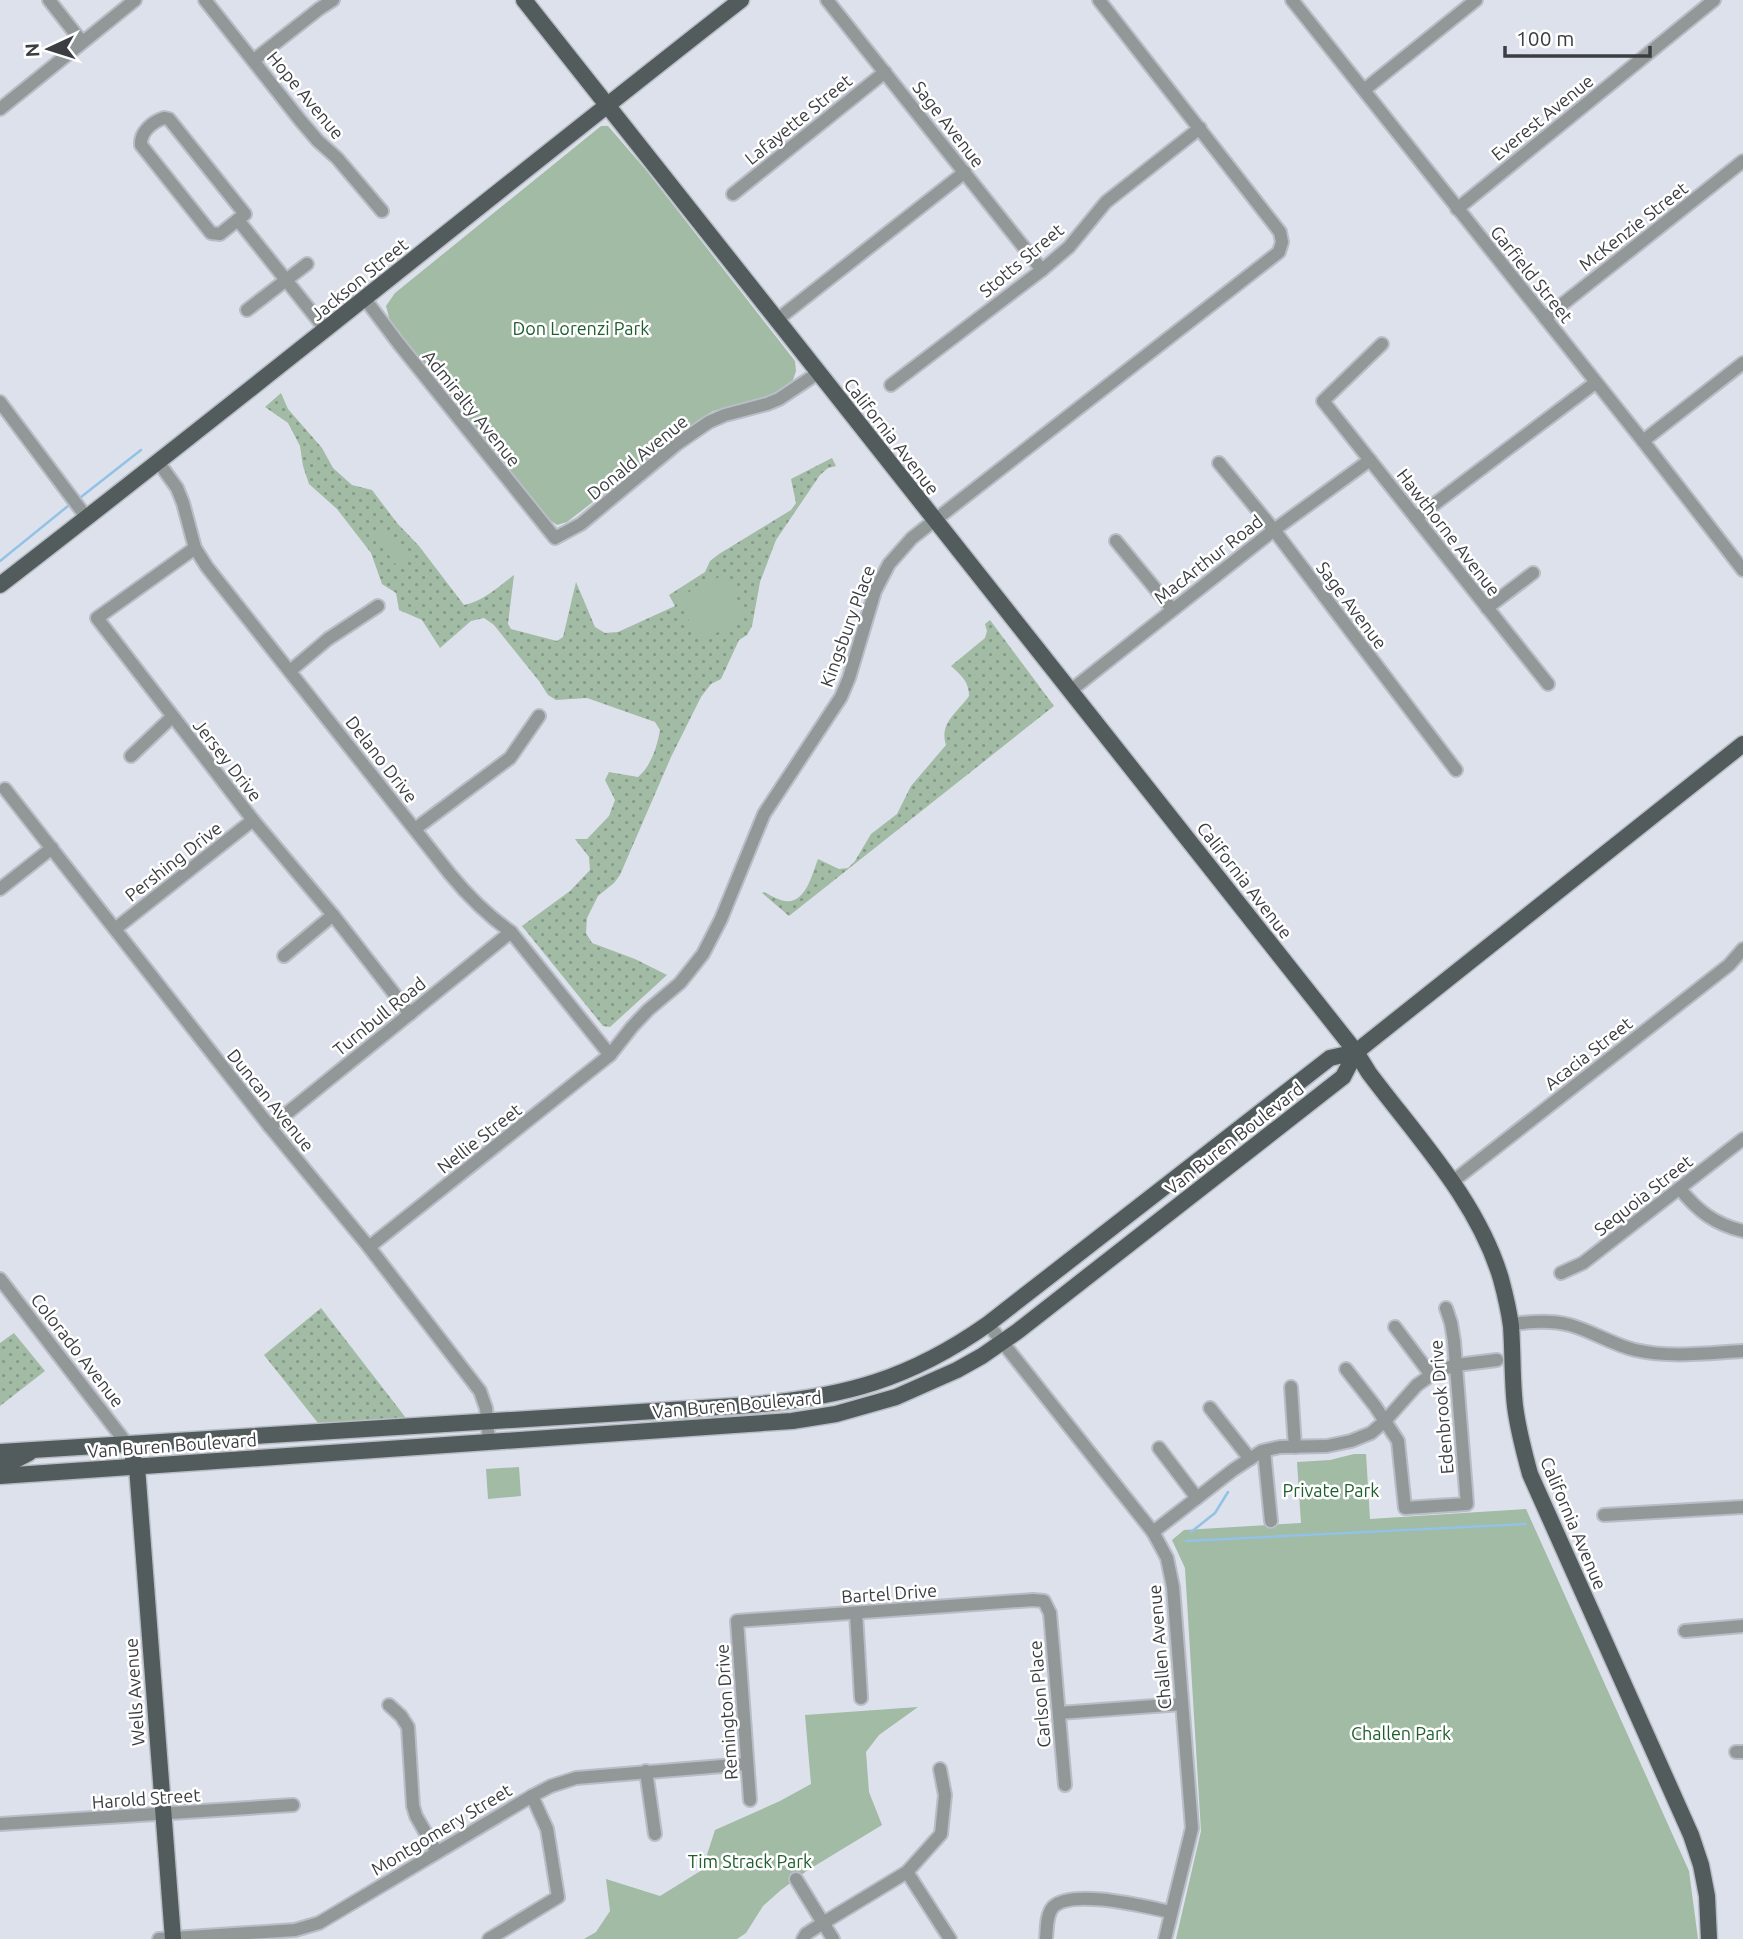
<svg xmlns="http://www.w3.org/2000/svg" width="1743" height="1939" font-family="Ubuntu,sans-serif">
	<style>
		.grass { fill: url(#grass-dots) }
		.park { fill: #a1bba4 }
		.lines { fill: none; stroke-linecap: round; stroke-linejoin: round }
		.stream { stroke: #92c2e5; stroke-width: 2.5 }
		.minor-casing { stroke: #b9bdc6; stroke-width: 16 }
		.major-casing { stroke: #b9bdc6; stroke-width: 19 }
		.minor { stroke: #929898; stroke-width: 12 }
		.major { stroke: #525c5c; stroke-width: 16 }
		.labels { text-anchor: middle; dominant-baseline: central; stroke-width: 5; stroke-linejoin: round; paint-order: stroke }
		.street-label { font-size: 18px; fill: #3b3d41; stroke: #fff }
		.park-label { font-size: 18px; fill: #205e2e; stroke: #fff }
	</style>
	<defs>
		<pattern id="grass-dots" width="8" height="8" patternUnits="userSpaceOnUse" patternTransform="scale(1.75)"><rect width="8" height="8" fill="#a1bba4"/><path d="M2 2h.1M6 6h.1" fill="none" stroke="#849987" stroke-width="1.8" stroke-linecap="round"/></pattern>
	</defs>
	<rect width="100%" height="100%" fill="#dde1ec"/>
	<g class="grass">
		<path d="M281 393 288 409 322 448 333 468 352 485 372 490 397 523 419 546 464 605C484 601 498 587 514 575L508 624 511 629 557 641 563 637 576 582 595 627 605 633 618 632 675 606 669 595 705 572 710 561 719 554 791 510 796 503 791 479 832 458 836 466 828 468 820 475 776 540 760 582 752 626 747 635 739 640 721 679 711 684 701 697 671 757 620 875 614 883 598 896 587 918 586 933 592 943 635 959 667 975 610 1027 603 1026 522 926 570 891 590 870 589 857 575 839H587L609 816 615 800 605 780 609 772 638 777C651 766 657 747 660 730L655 722 587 698 556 700 548 695 539 681 494 625 484 618 471 621 440 648 422 620 399 610 396 593 382 584 371 553 337 509 309 484 303 466 300 446 288 423 265 407Z"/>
		<path d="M990 620 1054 706 789 916 762 893 764 892C770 895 778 900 785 901 806 904 812 874 818 859L839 869 848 868 855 861 871 834 897 814 911 786 946 745C939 723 957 713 969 696 969 682 962 676 951 666L985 638 987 631 985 624Z"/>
		<polygon points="321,1308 406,1418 318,1423 264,1355"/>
		<polygon points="14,1333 45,1371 0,1406 0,1343"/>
	</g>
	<g class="park">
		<polygon points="601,126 608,126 646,170 795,361 796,371 793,380 769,397 713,411 700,419 567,522 557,525 546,517 390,321 386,306 395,293"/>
		<polygon points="386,529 408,556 397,566 375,538"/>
		<polygon points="721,576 727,578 745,615 743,620 702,640 698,638 679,602 681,596"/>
		<polygon points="1354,1454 1366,1454 1370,1519 1526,1509 1689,1871 1698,1939 1176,1939 1201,1831 1185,1568 1172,1540 1184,1530 1301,1523 1297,1462 1330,1460"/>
		<polygon points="519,1467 521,1496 488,1499 486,1469"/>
		<polygon points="918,1707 879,1735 866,1752 869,1792 882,1825 808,1870 781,1890 763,1906 746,1933 737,1939 584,1939 596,1932 610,1911 606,1879 660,1896 702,1870 715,1830 780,1801 811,1784 805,1715"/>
	</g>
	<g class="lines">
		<g class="stream">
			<polyline points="81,497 141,450"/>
			<polyline points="0,561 68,506"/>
			<polyline points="1191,1532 1215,1513 1228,1492"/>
			<polyline points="1186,1541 1526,1524"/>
		</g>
		<defs>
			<g id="minor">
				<polyline points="49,0 82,42"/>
				<polyline points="205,0 300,120 318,141 337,158 382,211"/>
				<polyline points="827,0 1042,270"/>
				<polyline points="1292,0 1643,441 1743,570"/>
				<polyline points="254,60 319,9 333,0"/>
				<polyline points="1364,90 1476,0"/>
				<polyline points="0,109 135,0"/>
				<path d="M164 118 169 119 245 214 220 234 211 233 141 145C140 132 152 122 164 118Z"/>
				<polyline points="733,194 885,72"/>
				<polyline points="1457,209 1714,0"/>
				<polyline points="238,220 326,330"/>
				<polyline points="365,299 399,344 555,538 581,524 677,444 709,422 725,415 767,404 779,399 818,373"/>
				<polyline points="247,310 307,264"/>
				<polyline points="1545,318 1743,161"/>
				<polyline points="778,319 965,172"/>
				<polyline points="1382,344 1323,401 1548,684"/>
				<polyline points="891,385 1042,270 1069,247 1106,202 1200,128"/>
				<polyline points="0,402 87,518"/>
				<polyline points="1643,441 1743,363"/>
				<path d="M159 463 177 488 183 503 195 548 207 567 450 874C468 896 487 915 511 932L610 1055"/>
				<polyline points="1219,463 1274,530 1456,770"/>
				<polyline points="1416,518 1595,383"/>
				<polyline points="1116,541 1172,609"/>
				<polyline points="195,548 97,618 253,820 333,915 410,1014"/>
				<polyline points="1487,608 1533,573"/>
				<polyline points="290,671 328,639 378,606"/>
				<polyline points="1070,691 1274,530 1370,460"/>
				<polyline points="131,756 172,717"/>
				<polyline points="5,789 270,1127 369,1247 480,1391 486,1408 489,1442"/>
				<polyline points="415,829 510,758 539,716"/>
				<polyline points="0,889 52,848"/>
				<polyline points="115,929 253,820"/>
				<polyline points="284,956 333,915"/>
				<polyline points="270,1127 511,932"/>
				<polyline points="1452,1182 1729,965 1743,949"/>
				<path d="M1680 1189C1698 1211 1714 1224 1743 1231"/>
				<polyline points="369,1247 610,1055 632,1027 648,1010 680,983 703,954 721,919 764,814 841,697 849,678 875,591 889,564 912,538 1279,252 1282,242 1280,232 1099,0"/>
				<polyline points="1561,1273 1583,1263 1743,1139"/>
				<polyline points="0,1279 127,1444"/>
				<polyline points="988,1324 1153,1532 1167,1558 1173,1587 1192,1828 1165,1939"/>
				<path d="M1511 1324C1531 1322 1550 1320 1570 1325 1592 1331 1613 1345 1635 1350 1670 1358 1708 1353 1743 1351"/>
				<polyline points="1395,1327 1431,1375"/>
				<polyline points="1346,1369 1375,1406 1398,1441 1405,1508 1467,1504 1454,1341 1451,1323 1446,1308"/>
				<polyline points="1291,1387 1295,1447"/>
				<polyline points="1210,1408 1250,1459"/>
				<polyline points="1159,1448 1197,1498"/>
				<polyline points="1264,1451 1271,1521"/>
				<polyline points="1604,1515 1743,1507"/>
				<polyline points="1153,1532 1233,1470 1262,1451 1280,1447 1327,1446 1351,1441 1371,1433 1385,1421 1417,1385 1437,1371 1456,1365 1497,1360"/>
				<polyline points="856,1613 861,1698"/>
				<polyline points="1685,1631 1743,1626"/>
				<polyline points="389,1705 401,1716 408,1727 413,1806 416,1816 436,1851"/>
				<polyline points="1059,1713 1182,1704"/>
				<polyline points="1736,1752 1743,1752"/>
				<polyline points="646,1771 655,1834"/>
				<polyline points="750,1800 737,1621 1033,1600 1044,1601 1050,1613 1065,1785"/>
				<polyline points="0,1824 293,1805"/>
				<polyline points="907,1872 950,1939"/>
				<polyline points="796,1879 833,1939"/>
				<polyline points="159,1939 295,1930 319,1923 532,1796 551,1786 576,1778 747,1764"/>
				<polyline points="489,1939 558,1897 547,1829 532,1796"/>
				<polyline points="803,1939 806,1934 823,1923 907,1872 941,1834 945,1795 940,1769"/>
				<path d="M1046 1939C1047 1929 1046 1915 1053 1907 1072 1888 1146 1907 1171 1912"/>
			</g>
			<g id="major">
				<path d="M524 0 1356 1052 1369 1073C1417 1137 1478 1201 1501 1279 1505 1294 1509 1311 1511 1326 1513 1353 1512 1380 1515 1406 1518 1430 1524 1452 1530 1474L1691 1835 1701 1865 1707 1896 1709 1939"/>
				<path d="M0 585C249 393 493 194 741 0"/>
				<path d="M0 1452 750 1405C845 1397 910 1379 988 1324L1330 1058 1356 1052 1743 744"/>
				<polyline points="133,1459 137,1467 173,1939"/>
				<polyline points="0,1464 8,1464 29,1453"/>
				<polyline points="0,1476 792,1421 836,1414 896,1397 957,1370 982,1356 1018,1331 1343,1077 1356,1052"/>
			</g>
		</defs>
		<use href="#minor" class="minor-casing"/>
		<use href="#major" class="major-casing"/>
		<use href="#minor" class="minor"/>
		<use href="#major" class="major"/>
	</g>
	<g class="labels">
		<g class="street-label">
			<text transform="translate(306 95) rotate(50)">Hope Avenue</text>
			<text transform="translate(1542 117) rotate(-39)">Everest Avenue</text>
			<text transform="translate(798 119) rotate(-39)">Lafayette Street</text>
			<text transform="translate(949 124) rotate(52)">Sage Avenue</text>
			<text transform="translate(1633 226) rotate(-38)">McKenzie Street</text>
			<text transform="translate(1021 260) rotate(-40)">Stotts Street</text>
			<text transform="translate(1532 274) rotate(51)">Garfield Street</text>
			<text transform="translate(359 279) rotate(-39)">Jackson Street</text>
			<text transform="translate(472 408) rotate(51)">Admiralty Avenue</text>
			<text transform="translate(892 436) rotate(52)">California Avenue</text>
			<text transform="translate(637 457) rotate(-39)">Donald Avenue</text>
			<text transform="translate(1449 532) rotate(52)">Hawthorne Avenue</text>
			<text transform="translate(1208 559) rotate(-38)">MacArthur Road</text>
			<text transform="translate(1352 605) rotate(53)">Sage Avenue</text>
			<text transform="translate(847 626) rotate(-70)">Kingsbury Place</text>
			<text transform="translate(382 759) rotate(52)">Delano Drive</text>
			<text transform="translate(228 760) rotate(52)">Jersey Drive</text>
			<text transform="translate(173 861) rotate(-38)">Pershing Drive</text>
			<text transform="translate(1245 880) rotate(52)">California Avenue</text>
			<text transform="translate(379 1016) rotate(-39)">Turnbull Road</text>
			<text transform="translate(1588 1053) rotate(-38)">Acacia Street</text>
			<text transform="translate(271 1100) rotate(51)">Duncan Avenue</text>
			<text transform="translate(479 1138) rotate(-38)">Nellie Street</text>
			<text transform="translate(1234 1138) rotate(-38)">Van Buren Boulevard</text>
			<text transform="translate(1643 1195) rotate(-38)">Sequoia Street</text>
			<text transform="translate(78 1350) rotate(52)">Colorado Avenue</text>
			<text transform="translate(737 1404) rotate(-5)">Van Buren Boulevard</text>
			<text transform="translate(1441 1407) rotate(-95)">Edenbrook Drive</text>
			<text transform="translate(172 1445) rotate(-4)">Van Buren Boulevard</text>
			<text transform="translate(1574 1523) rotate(67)">California Avenue</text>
			<text transform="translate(889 1593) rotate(-4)">Bartel Drive</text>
			<text transform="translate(1159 1647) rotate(-95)">Challen Avenue</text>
			<text transform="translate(134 1692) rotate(-94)">Wells Avenue</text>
			<text transform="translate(1039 1694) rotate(-95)">Carlson Place</text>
			<text transform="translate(726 1712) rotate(-94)">Remington Drive</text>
			<text transform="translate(146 1798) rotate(-4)">Harold Street</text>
			<text transform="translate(441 1829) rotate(-31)">Montgomery Street</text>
		</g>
		<g class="park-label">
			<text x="581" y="328">Don Lorenzi Park</text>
			<text x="1331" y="1490">Private Park</text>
			<text x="1401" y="1733">Challen Park</text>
			<text x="750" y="1861">Tim Strack Park</text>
		</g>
	</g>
	<g transform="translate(49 49) rotate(266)" stroke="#ffffff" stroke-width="5" paint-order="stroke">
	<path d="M0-5L12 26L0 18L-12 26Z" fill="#3b3d41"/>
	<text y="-10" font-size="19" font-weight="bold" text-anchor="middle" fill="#3b3d41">N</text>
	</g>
	<path d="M1505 46v10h145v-10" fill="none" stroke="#3b3d41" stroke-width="3.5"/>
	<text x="1516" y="46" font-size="21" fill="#3b3d41" stroke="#ffffff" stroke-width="5" paint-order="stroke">100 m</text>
</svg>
